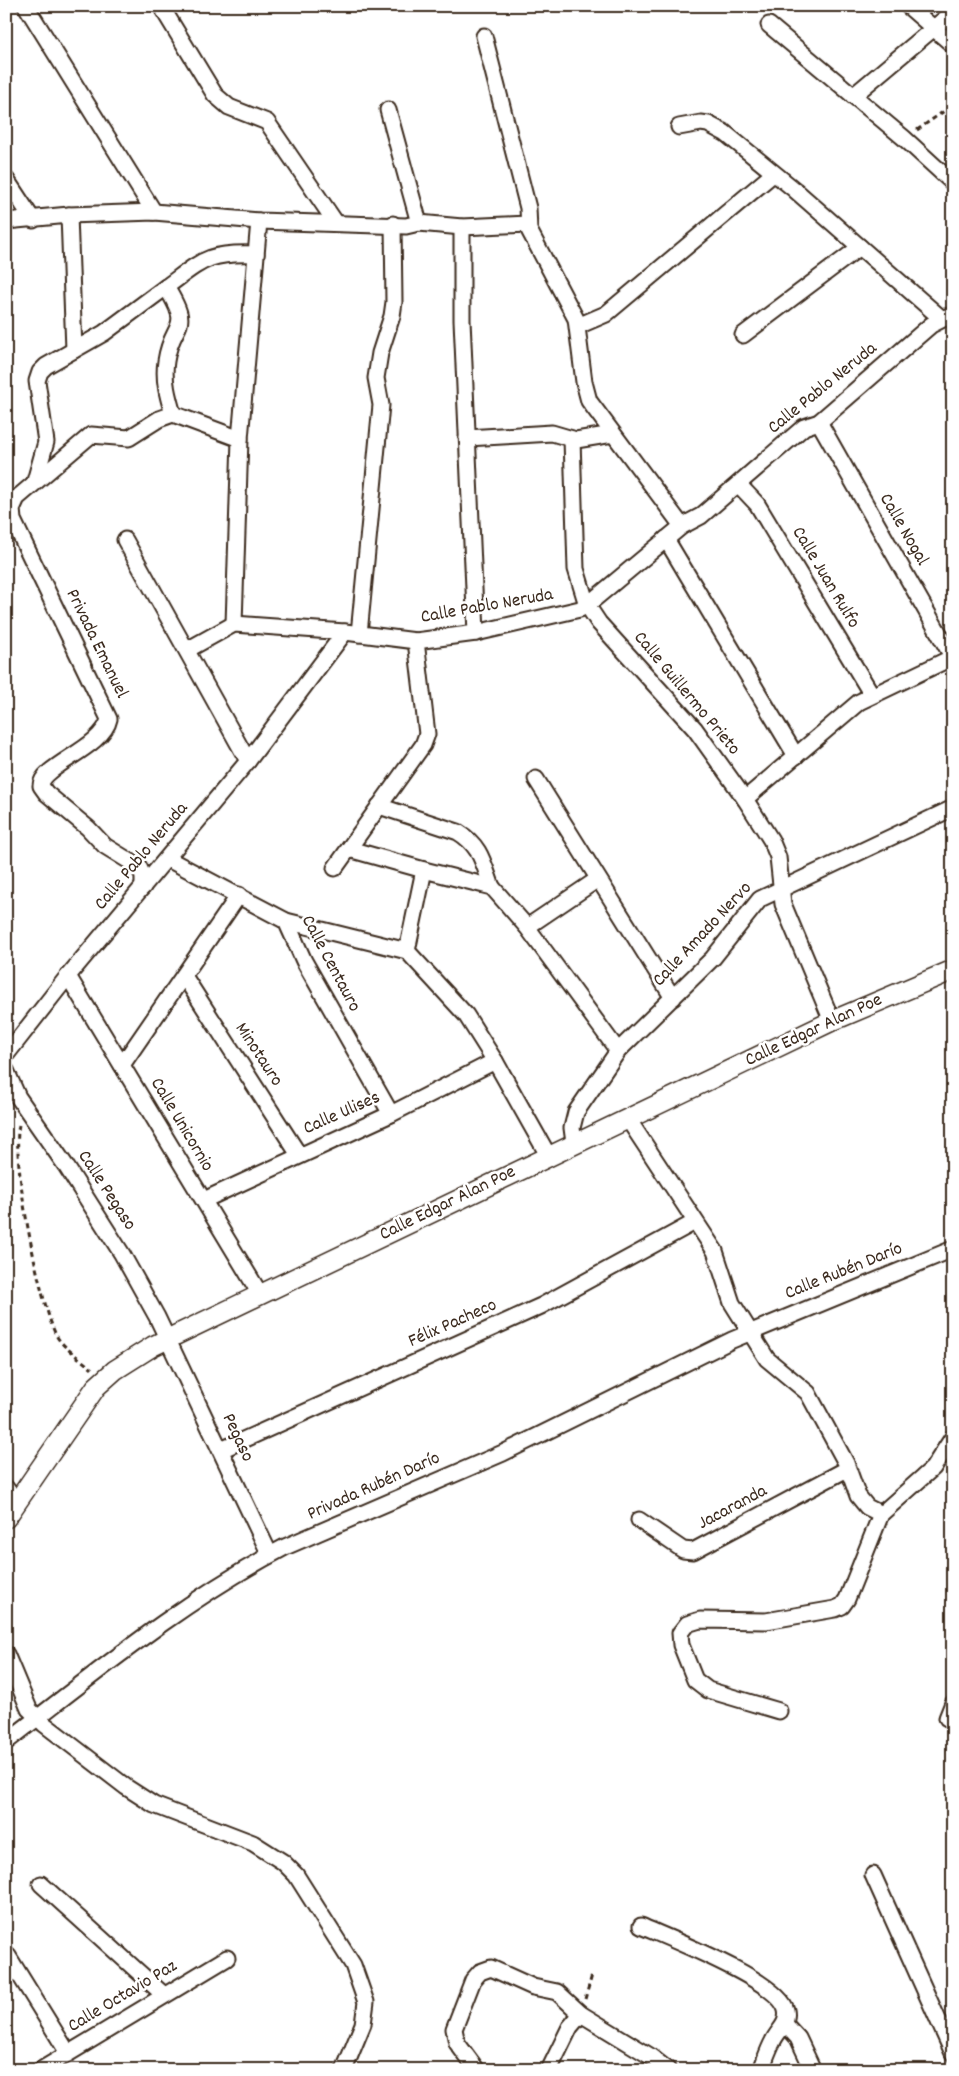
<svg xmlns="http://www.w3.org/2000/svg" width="959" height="2076" font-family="Dekko,sans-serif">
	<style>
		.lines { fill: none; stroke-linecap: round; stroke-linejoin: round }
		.minor-casing { stroke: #3b2a1e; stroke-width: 19 }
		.tertiary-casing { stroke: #3b2a1e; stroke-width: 22 }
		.path { stroke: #3b2a1e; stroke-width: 3; stroke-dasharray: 5 4; stroke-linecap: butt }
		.minor { stroke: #fff; stroke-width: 15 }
		.tertiary { stroke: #fff; stroke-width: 19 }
		.labels { text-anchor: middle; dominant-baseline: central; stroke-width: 5; stroke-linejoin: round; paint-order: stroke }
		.street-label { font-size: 19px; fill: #3b2a1e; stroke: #fff }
	</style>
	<rect width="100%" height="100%" fill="#fff"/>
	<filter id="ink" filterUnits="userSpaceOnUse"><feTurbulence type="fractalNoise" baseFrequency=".02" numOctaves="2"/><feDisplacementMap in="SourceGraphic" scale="10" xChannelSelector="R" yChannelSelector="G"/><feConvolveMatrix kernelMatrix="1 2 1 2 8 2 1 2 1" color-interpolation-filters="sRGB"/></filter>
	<g filter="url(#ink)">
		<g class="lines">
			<defs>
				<g id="minor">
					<polyline points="26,6 154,212"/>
					<polyline points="161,6 215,95 229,107 267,122 336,223"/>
					<polyline points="908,6 953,45"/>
					<polyline points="769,25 904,138 953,183"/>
					<polyline points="484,36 528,208 529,230 576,319 584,382 589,401 682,526"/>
					<polyline points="853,96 953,12"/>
					<polyline points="388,110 419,223"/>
					<polyline points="679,127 701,123 708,124 725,133 795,190 942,319"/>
					<polyline points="6,179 33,220"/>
					<polyline points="69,215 74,350"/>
					<polyline points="6,221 69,215 154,212 259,221 406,226 419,223 462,227 528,224"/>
					<polyline points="462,227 462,320 476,633"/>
					<polyline points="578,326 606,314 773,174"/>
					<polyline points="743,335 860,247"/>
					<path d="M173 414C168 397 163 380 166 361 172 320 194 332 166 287 203 260 208 252 256 254"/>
					<polyline points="819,422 953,658"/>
					<polyline points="467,438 552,433 576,440 613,434"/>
					<polyline points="572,439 576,569 587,605 599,623 695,729 745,799 771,840 778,857 783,904 832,1021"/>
					<polyline points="35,481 46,442 37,381 40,372 46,366 104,333 166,287"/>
					<polyline points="739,485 757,504 872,695"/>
					<polyline points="666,539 796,756"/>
					<polyline points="125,540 248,761"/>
					<polyline points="234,624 240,439 259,221"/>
					<polyline points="359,634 381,405 376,378 380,353 392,316 394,302 393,224"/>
					<polyline points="187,650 234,624 345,632 416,641 476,633 580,609 592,601 682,526 701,516 804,427 819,422 931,325 953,314"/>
					<polyline points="536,779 673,998"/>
					<polyline points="745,799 859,702 953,657"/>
					<path d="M379 806 458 832C481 846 483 863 492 887"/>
					<polyline points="349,849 424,870"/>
					<polyline points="168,859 286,921 407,951 466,1015 495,1061 548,1155"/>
					<polyline points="335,868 423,745 427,734 416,641"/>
					<path d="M143 887V876L139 867 105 846 88 828 46 793 41 786C40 766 103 748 109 719L13 520 12 509 17 498 91 435 129 438 159 419 173 414 240 439"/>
					<polyline points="286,921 304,961 391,1114"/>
					<polyline points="527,927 598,879"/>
					<polyline points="407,951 424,870 492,887 527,927 618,1051"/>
					<polyline points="68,976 260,1294"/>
					<polyline points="184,976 299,1155"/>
					<polyline points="6,1055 68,976 248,761 345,632"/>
					<polyline points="122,1065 239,895"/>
					<polyline points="6,1070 18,1097 66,1166 122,1254 157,1317 270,1555"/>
					<polyline points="628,1119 715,1251 732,1303 767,1359 808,1393 846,1463 858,1496 867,1507 881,1514"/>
					<polyline points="574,1143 572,1128 576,1112 618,1051 713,958 760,899 953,808"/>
					<polyline points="204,1200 391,1114 495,1061"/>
					<polyline points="221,1450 541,1306 695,1222"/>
					<polyline points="6,1488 17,1503"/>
					<polyline points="639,1520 683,1550 693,1551 847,1469"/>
					<polyline points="6,1654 29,1709 44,1724 126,1787 154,1805 253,1843 283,1862 296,1875 353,1965 366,2002 363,2024 344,2070"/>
					<polyline points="779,1711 708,1690 695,1680 681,1645 680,1633 687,1624 700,1620 766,1621 835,1609 842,1606 847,1599 881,1514 933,1468 953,1437"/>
					<polyline points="947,1718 953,1703"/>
					<path d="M6 1742C96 1673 184 1600 285 1547L503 1453 732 1340 953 1249"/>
					<polyline points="873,1875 953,2053"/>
					<polyline points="41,1884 164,1995"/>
					<path d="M641 1926C670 1939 779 1981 786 2010 789 2024 778 2030 773 2041 768 2050 765 2060 761 2070"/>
					<polyline points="8,1956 68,2053"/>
					<polyline points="785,2024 798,2038 813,2070"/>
					<polyline points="41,2070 227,1958"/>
					<polyline points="477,2070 457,2043 454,2029 473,1980 480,1972 491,1968 533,1987 557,1992 581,2014 650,2056 668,2070"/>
					<polyline points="549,2070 570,2027 581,2014"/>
				</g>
				<polyline id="tertiary" points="6,1518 96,1387 115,1370 153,1346 832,1021 953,970"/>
			</defs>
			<use href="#minor" class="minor-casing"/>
			<use href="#tertiary" class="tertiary-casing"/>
			<g class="path">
				<polyline points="917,130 953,105"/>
				<path d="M19 1125C11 1159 40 1303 56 1335 63 1348 81 1359 92 1369"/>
				<polyline points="585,1999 592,1975"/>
			</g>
			<use href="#minor" class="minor"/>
			<use href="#tertiary" class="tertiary"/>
		</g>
	</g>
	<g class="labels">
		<g class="street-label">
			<text transform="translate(823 389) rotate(-39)">Calle Pablo Neruda</text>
			<text transform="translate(903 530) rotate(60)">Calle Nogal</text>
			<text transform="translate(825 578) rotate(59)">Calle Juan Rulfo</text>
			<text transform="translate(487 607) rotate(-10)">Calle Pablo Neruda</text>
			<text transform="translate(96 644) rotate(64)">Privada Emanuel</text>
			<text transform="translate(686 694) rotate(50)">Calle Guillermo Prieto</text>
			<text transform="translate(142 857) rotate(-50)">Calle Pablo Neruda</text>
			<text transform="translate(703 935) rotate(-47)">Calle Amado Nervo</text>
			<text transform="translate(330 964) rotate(62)">Calle Centauro</text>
			<text transform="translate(814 1031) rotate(-25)">Calle Edgar Alan Poe</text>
			<text transform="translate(258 1055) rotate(57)">Minotauro</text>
			<text transform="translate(342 1114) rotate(-24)">Calle Ulises</text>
			<text transform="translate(181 1125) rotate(59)">Calle Unicornio</text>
			<text transform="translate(106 1191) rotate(57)">Calle Pegaso</text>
			<text transform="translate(448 1204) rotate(-26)">Calle Edgar Alan Poe</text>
			<text transform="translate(844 1272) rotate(-22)">Calle Rubén Darío</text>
			<text transform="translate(453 1324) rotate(-24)">Félix Pacheco</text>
			<text transform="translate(237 1438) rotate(65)">Pegaso</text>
			<text transform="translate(374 1487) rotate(-24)">Privada Rubén Darío</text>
			<text transform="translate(733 1508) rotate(-28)">Jacaranda</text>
			<text transform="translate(123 1997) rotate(-31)">Calle Octavio Paz</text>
		</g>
	</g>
	<rect width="959" height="2076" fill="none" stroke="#fff" stroke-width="25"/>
	<rect x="12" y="12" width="934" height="2051" fill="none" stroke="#3b2a1e" stroke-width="2" filter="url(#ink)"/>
</svg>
